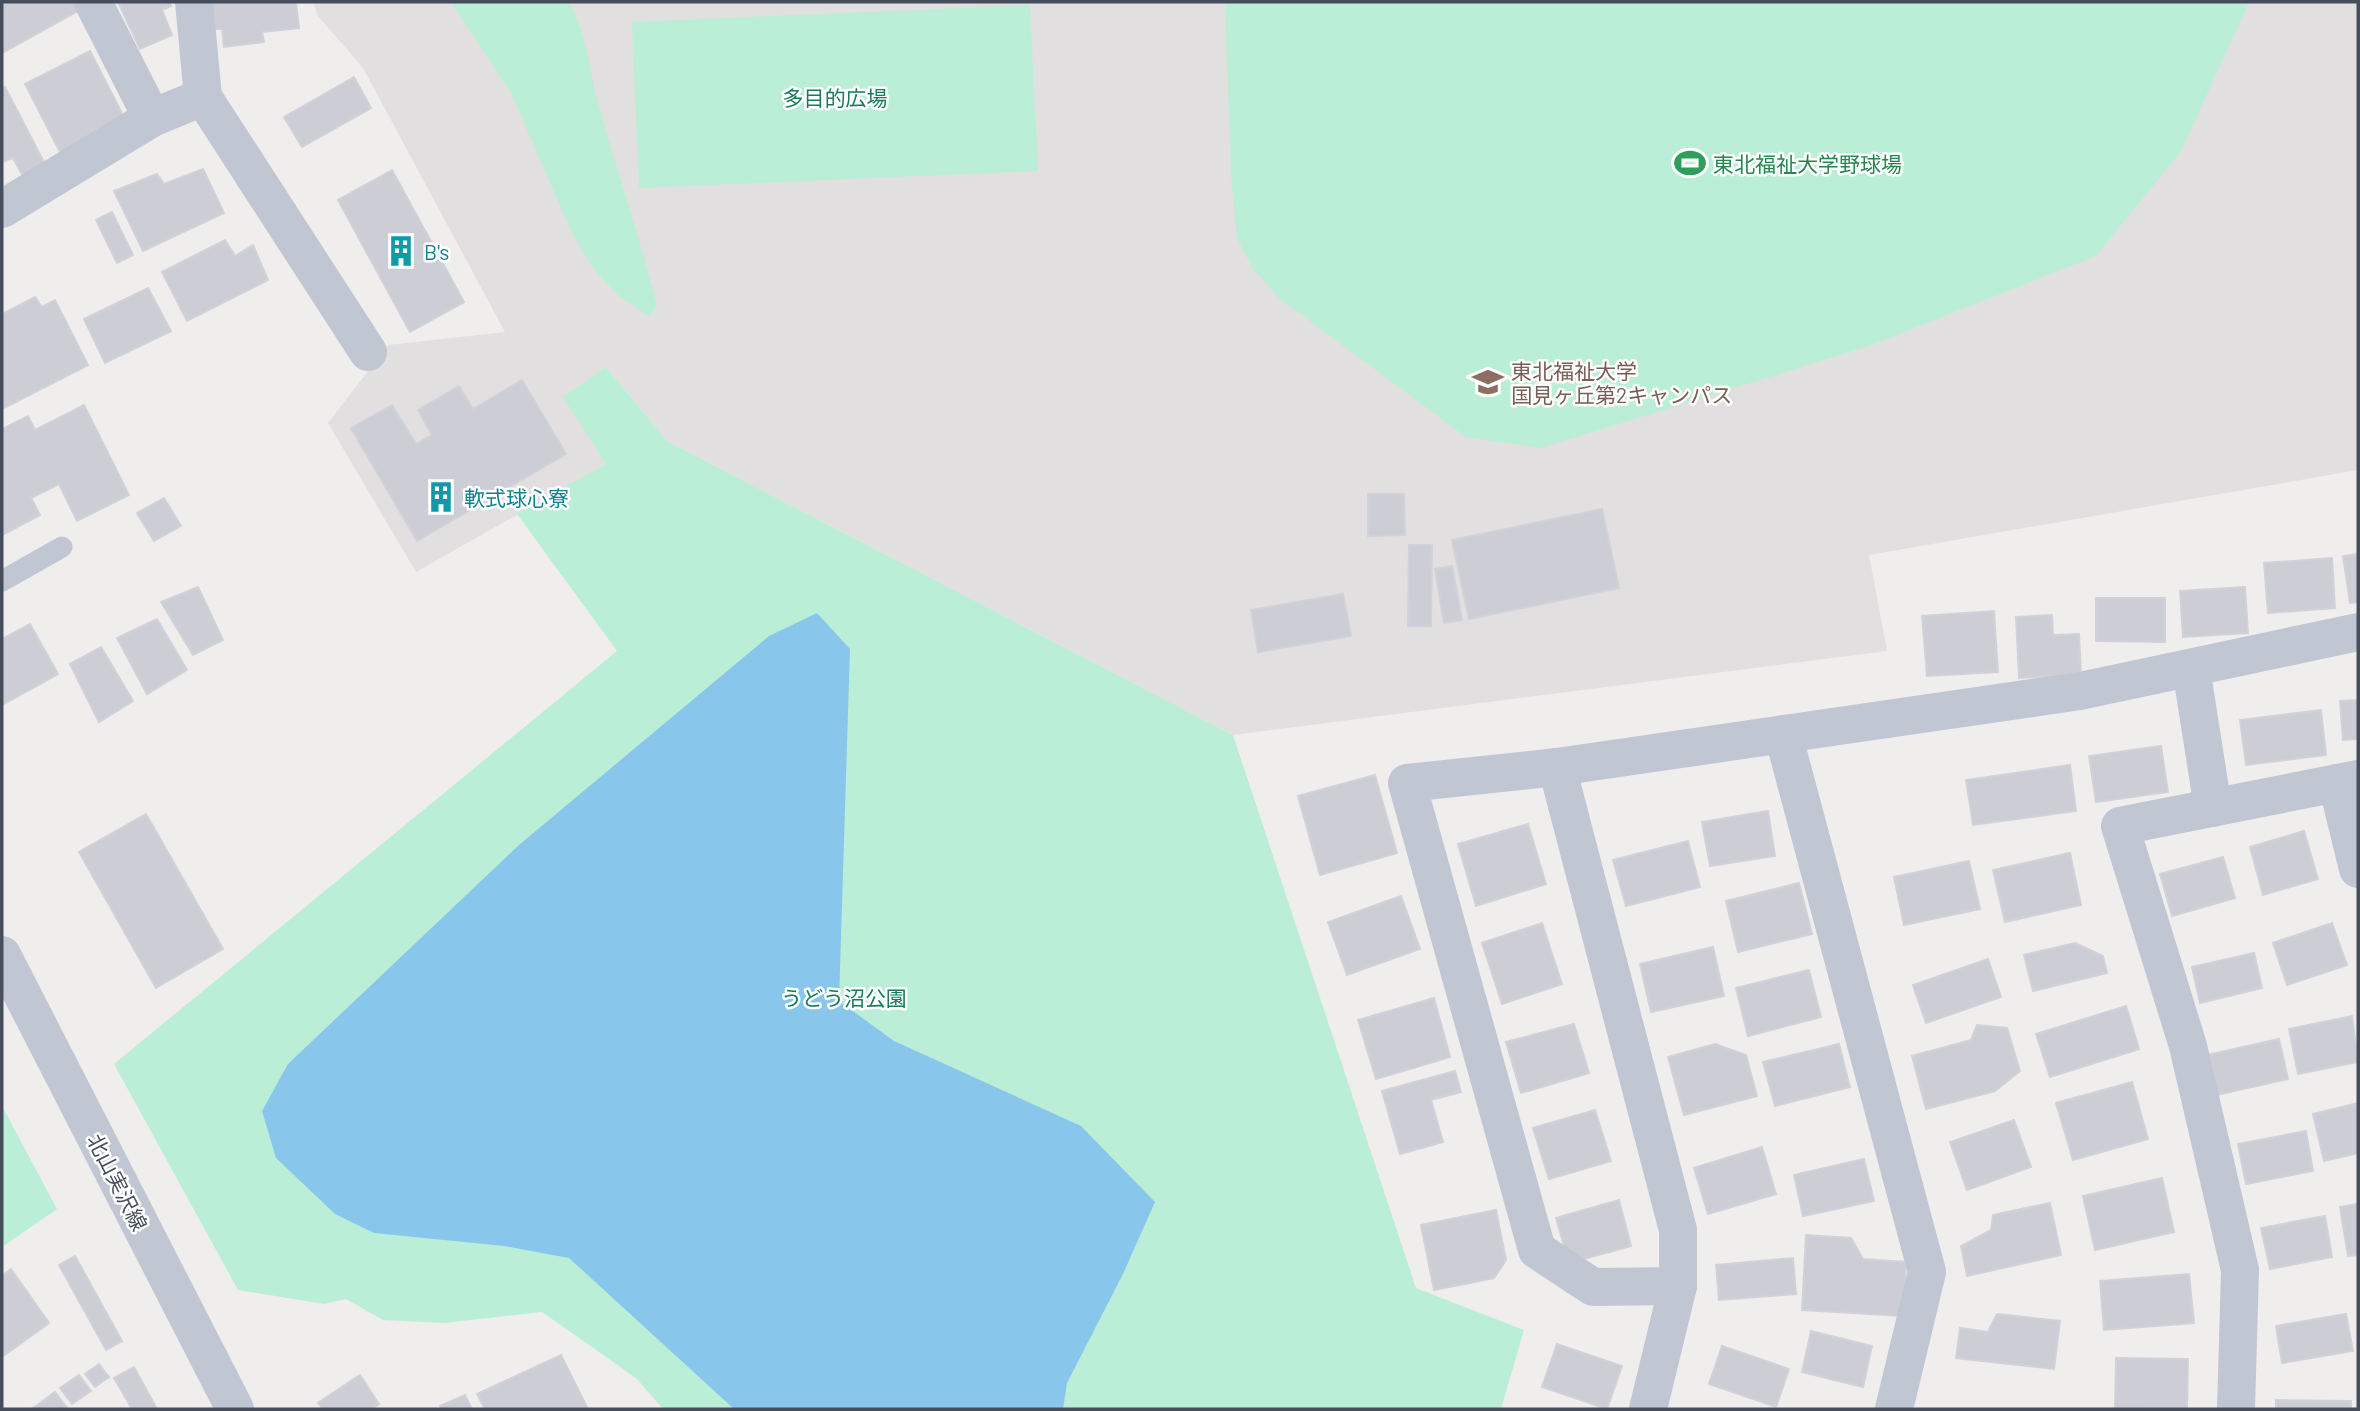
<svg xmlns="http://www.w3.org/2000/svg" width="2360" height="1411" font-family="Barlow,'Noto Sans JP',sans-serif">
	<style>
		.education { fill: #e1dfdf }
		.green { fill: #bbeed7 }
		.water { fill: #88c7eb }
		.building { fill: #cdced5; stroke: #d1d2d9; stroke-width: 2 }
		.lines { fill: none; stroke-linecap: round; stroke-linejoin: round }
		.service { stroke: #c0c7d3; stroke-width: 21 }
		.minor { stroke: #c0c7d3; stroke-width: 38 }
		.tertiary { stroke: #c0c7d3; stroke-width: 38 }
		.labels { text-anchor: middle; dominant-baseline: central; stroke-width: 5; stroke-linejoin: round; paint-order: stroke }
		.park-label { font-size: 21px; fill: #177c59; stroke: #fff }
		.leisure-label { font-size: 21px; fill: #27864d; stroke: #fff; text-anchor: start }
		.culture-label { font-size: 21px; fill: #0d838f; stroke: #fff; text-anchor: start }
		.education-label { font-size: 21px; fill: #785e54; stroke: #fff; text-anchor: start }
		.street-label { font-size: 21px; fill: #464d5b; stroke: #fff }
	</style>
	<rect width="100%" height="100%" fill="#f0eeed"/>
	<polygon class="education" points="313,2 2358,2 2358,470 1869,555 1887,651 1233,735 667,441 606,367 607,464 416,572 328,423 388,345 505,332 363,68 318,16"/>
	<g class="green">
		<path d="M451 2H569C588 36 589 73 600 110 618 176 641 240 657 306L649 316 620 297 595 271 572 233 511 93Z"/>
		<polygon points="1225,2 2249,2 2181,151 2096,256 1869,346 1541,448 1466,437 1280,299 1253,269 1237,238 1231,173"/>
		<polygon points="1030,5 1038,171 639,188 632,22"/>
		<polygon points="606,367 667,441 1233,735 1416,1288 1524,1330 1501,1409 663,1409 636,1378 542,1312 444,1323 383,1320 346,1299 324,1304 238,1290 114,1064 617,651 517,514 606,464 563,397"/>
		<polygon points="2,1106 57,1209 2,1247"/>
	</g>
	<polygon class="water" points="817,613 850,649 839,1001 894,1041 1081,1126 1155,1202 1123,1274 1067,1383 1063,1409 734,1409 569,1258 504,1246 374,1233 335,1214 276,1158 262,1111 288,1064 519,845 769,636"/>
	<g class="building">
		<polygon points="2,2 75,2 80,10 2,53"/>
		<polygon points="118,2 169,2 171,6 162,10 172,35 140,49"/>
		<polygon points="212,2 296,2 299,28 262,32 264,42 224,47 222,29 215,29"/>
		<polygon points="90,51 127,123 62,156 25,84"/>
		<polygon points="354,77 371,108 302,147 284,117"/>
		<polygon points="5,87 47,168 25,180 13,158 2,162 2,88"/>
		<polygon points="203,169 224,213 143,251 114,191 157,174 164,184"/>
		<polygon points="392,170 464,302 410,332 338,200"/>
		<polygon points="112,212 133,255 117,263 96,220"/>
		<polygon points="225,240 235,256 253,245 268,280 187,321 162,272"/>
		<polygon points="148,288 171,331 105,363 84,319"/>
		<polygon points="35,297 42,307 55,300 88,365 2,409 2,314"/>
		<polygon points="522,380 566,454 417,541 351,428 392,405 416,444 432,435 418,410 459,386 473,409"/>
		<polygon points="84,405 129,495 77,521 59,484 31,498 40,515 2,535 2,429 28,416 35,430"/>
		<polygon points="1368,494 1404,494 1405,535 1368,536"/>
		<polygon points="164,498 181,526 154,541 137,513"/>
		<polygon points="1602,509 1619,588 1469,619 1452,540"/>
		<polygon points="1409,545 1432,545 1431,626 1408,626"/>
		<polygon points="2358,554 2358,602 2350,603 2343,556"/>
		<polygon points="2332,558 2335,608 2268,613 2264,563"/>
		<polygon points="1452,566 1462,620 1444,623 1435,569"/>
		<polygon points="198,587 223,640 193,655 161,602"/>
		<polygon points="2245,587 2248,633 2183,637 2180,591"/>
		<polygon points="1343,594 1351,636 1258,652 1251,610"/>
		<polygon points="2096,598 2165,598 2165,642 2096,641"/>
		<polygon points="1994,611 1998,672 1927,676 1922,616"/>
		<polygon points="2052,615 2053,635 2079,634 2081,675 2019,678 2016,617"/>
		<polygon points="157,619 187,670 147,694 117,638"/>
		<polygon points="30,624 58,674 2,705 2,639"/>
		<polygon points="101,647 133,701 99,722 70,664"/>
		<polygon points="2358,700 2358,739 2343,740 2340,701"/>
		<polygon points="2321,710 2326,755 2246,765 2240,720"/>
		<polygon points="2161,746 2168,792 2096,802 2089,756"/>
		<polygon points="2070,765 2076,811 1973,825 1966,780"/>
		<polygon points="1375,775 1397,853 1320,875 1298,796"/>
		<polygon points="1768,811 1775,856 1710,866 1702,822"/>
		<polygon points="146,814 223,949 156,988 79,852"/>
		<polygon points="1528,824 1546,884 1476,906 1458,844"/>
		<polygon points="2304,831 2318,879 2263,895 2250,847"/>
		<polygon points="1688,841 1700,887 1626,906 1613,860"/>
		<polygon points="2070,853 2081,905 2005,922 1993,870"/>
		<polygon points="2223,857 2235,898 2172,916 2160,874"/>
		<polygon points="1969,861 1980,909 1904,925 1894,877"/>
		<polygon points="1799,883 1812,934 1738,952 1726,901"/>
		<polygon points="1401,896 1420,949 1347,975 1328,922"/>
		<polygon points="1542,923 1562,984 1502,1004 1482,943"/>
		<polygon points="2332,923 2347,965 2287,985 2273,943"/>
		<polygon points="2075,943 2103,956 2107,973 2033,991 2024,955"/>
		<polygon points="1713,947 1724,996 1651,1012 1640,964"/>
		<polygon points="2254,953 2262,988 2200,1003 2192,967"/>
		<polygon points="1988,959 2001,997 1926,1023 1913,985"/>
		<polygon points="1809,970 1821,1017 1748,1036 1736,988"/>
		<polygon points="1434,998 1450,1057 1376,1079 1358,1020"/>
		<polygon points="2126,1006 2139,1049 2050,1077 2036,1034"/>
		<polygon points="2352,1016 2358,1062 2298,1074 2289,1029"/>
		<polygon points="1574,1024 1589,1073 1521,1093 1506,1042"/>
		<polygon points="1977,1025 2007,1028 2020,1071 1995,1091 1926,1109 1912,1056 1971,1040"/>
		<polygon points="2279,1039 2288,1079 2216,1095 2207,1055"/>
		<polygon points="1715,1044 1746,1055 1757,1096 1684,1115 1668,1057"/>
		<polygon points="1839,1044 1850,1087 1775,1106 1763,1062"/>
		<polygon points="1455,1071 1461,1092 1431,1100 1443,1142 1400,1154 1382,1091"/>
		<polygon points="2132,1082 2148,1139 2073,1160 2056,1103"/>
		<polygon points="2358,1103 2358,1153 2324,1161 2313,1114"/>
		<polygon points="1595,1110 1611,1161 1549,1179 1533,1128"/>
		<polygon points="2014,1120 2031,1167 1967,1190 1950,1142"/>
		<polygon points="2306,1131 2313,1171 2246,1184 2238,1144"/>
		<polygon points="1762,1147 1776,1194 1708,1214 1694,1168"/>
		<polygon points="1864,1159 1874,1201 1803,1216 1794,1175"/>
		<polygon points="2162,1178 2174,1232 2095,1250 2083,1196"/>
		<polygon points="1619,1200 1631,1246 1569,1263 1556,1218"/>
		<polygon points="2050,1203 2061,1255 1967,1276 1961,1246 1991,1230 1993,1215"/>
		<polygon points="2358,1204 2358,1255 2348,1256 2340,1207"/>
		<polygon points="1496,1210 1506,1260 1494,1278 1434,1290 1421,1225"/>
		<polygon points="2325,1216 2332,1257 2270,1269 2261,1228"/>
		<polygon points="1806,1235 1851,1238 1863,1259 1906,1262 1903,1316 1802,1310"/>
		<polygon points="75,1256 122,1341 106,1350 59,1265"/>
		<polygon points="1793,1258 1796,1294 1719,1300 1716,1265"/>
		<polygon points="11,1269 49,1323 2,1357 2,1276"/>
		<polygon points="2189,1274 2194,1323 2104,1330 2100,1281"/>
		<polygon points="1997,1314 2060,1321 2054,1369 1956,1358 1960,1328 1988,1332"/>
		<polygon points="2346,1314 2353,1351 2282,1363 2276,1326"/>
		<polygon points="1811,1331 1872,1346 1863,1387 1802,1372"/>
		<polygon points="1557,1344 1622,1366 1607,1409 1542,1387"/>
		<polygon points="1722,1346 1789,1369 1776,1407 1709,1384"/>
		<polygon points="561,1355 588,1409 485,1409 477,1394"/>
		<polygon points="2116,1358 2188,1359 2187,1409 2115,1408"/>
		<polygon points="99,1364 109,1377 95,1387 85,1374"/>
		<polygon points="134,1367 157,1409 132,1409 114,1378"/>
		<polygon points="79,1375 91,1391 72,1404 60,1388"/>
		<polygon points="360,1375 379,1404 372,1409 323,1409 318,1403"/>
		<polygon points="55,1392 68,1409 32,1409"/>
		<polygon points="465,1395 472,1409 442,1409 440,1406"/>
		<polygon points="2276,1400 2351,1401 2351,1409 2276,1409"/>
	</g>
	<g class="lines">
		<polyline class="service" points="2,581 62,547"/>
		<g class="minor">
			<polyline points="93,2 152,118"/>
			<polyline points="194,2 203,97"/>
			<polyline points="2,209 152,118 203,97 368,352"/>
			<polyline points="2191,668 2213,808"/>
			<polyline points="1783,734 1927,1272 1894,1409"/>
			<polyline points="1557,767 1678,1230 1678,1286 1648,1409"/>
			<polyline points="2337,783 2358,869"/>
			<polyline points="1678,1286 1593,1287 1537,1250 1407,783 1557,767 2080,691 2358,632"/>
			<polyline points="2236,1409 2240,1270 2188,1046 2120,826 2358,779"/>
		</g>
		<polyline class="tertiary" points="2,955 235,1409"/>
	</g>
	<defs>
		<symbol id="stadium-bare" viewBox="-9 -9 18 18"><path d="M0-5a6.5 5 0 1 0 0 10a6.5 5 0 1 0 0-10ZM-3.5-1.8h7v3.6h-7Z" fill="#2e9e5b" stroke="#fff" stroke-width="2.5" paint-order="stroke"/></symbol>
		<symbol id="building-bare" viewBox="-9 -9 18 18"><path d="M-4-6H4V6H1V3H-1V6H-4ZM-2.5-4.3h1.7v1.8h-1.7ZM.8-4.3h1.7v1.8H.8ZM-2.5-1h1.7V.8h-1.7ZM.8-1h1.7V.8H.8Z" fill="#0f9aa8" stroke="#fff" stroke-width="2.5" paint-order="stroke"/></symbol>
		<symbol id="university-bare" viewBox="-9 -9 18 18"><path d="M0-5L7-2L0 1L-7-2ZM-4 1L0 2.5L4 1V4Q0 6-4 4Z" fill="#8d6e63" stroke="#fff" stroke-width="2.5" paint-order="stroke"/></symbol>
	</defs>
	<g fill-rule="evenodd">
		<use href="#stadium-bare" x="1668" y="141" width="44" height="44"/>
		<use href="#building-bare" x="379" y="229" width="44" height="44"/>
		<use href="#university-bare" x="1466" y="360" width="44" height="44"/>
		<use href="#building-bare" x="419" y="475" width="44" height="44"/>
	</g>
	<g class="labels">
		<g class="park-label">
			<text x="835" y="97">多目的広場</text>
			<text x="844" y="997">うどう沼公園</text>
		</g>
		<g class="leisure-label">
			<text x="1713" y="163">東北福祉大学野球場</text>
		</g>
		<g class="culture-label">
			<text x="424" y="251">B's</text>
			<text x="464" y="497">軟式球心寮</text>
		</g>
		<g class="education-label">
			<text x="1511" y="370">東北福祉大学<tspan x="1511" dy="24">国見ヶ丘第2キャンパス</tspan></text>
		</g>
		<g class="street-label">
			<text transform="translate(118 1182) rotate(63)">北山実沢線</text>
		</g>
	</g>
	<rect width="2360" height="1411" fill="none" stroke="#464d5b" stroke-width="7"/>
</svg>
